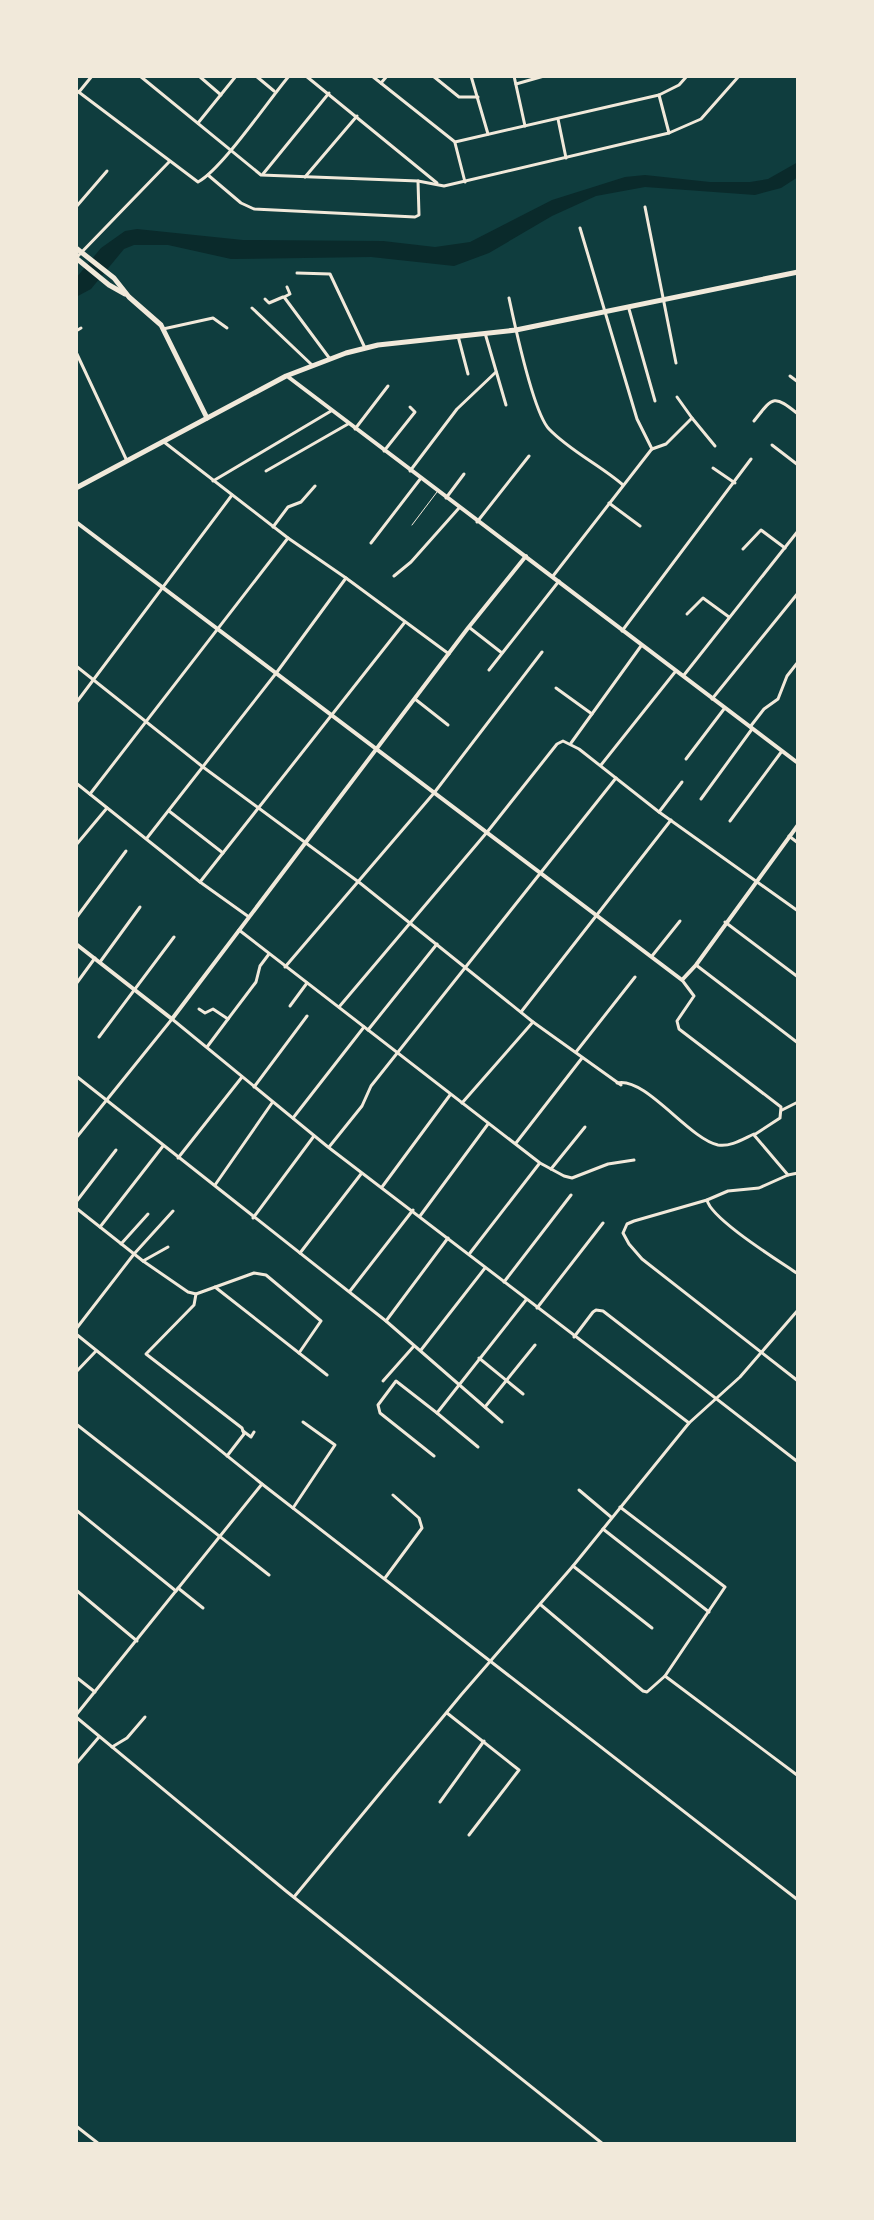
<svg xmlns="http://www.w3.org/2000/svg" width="874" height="2220" font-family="'Sofia Sans Condensed',sans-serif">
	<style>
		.water { fill: #0a2a2b }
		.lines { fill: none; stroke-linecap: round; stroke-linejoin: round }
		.service { stroke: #f1e9da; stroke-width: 1 }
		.minor { stroke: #f1e9da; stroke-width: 3 }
		.tertiary { stroke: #f1e9da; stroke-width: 4 }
		.primary { stroke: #f1e9da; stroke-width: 5 }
	</style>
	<rect width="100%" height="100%" fill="#0f3d3e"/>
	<polygon class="water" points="798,162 798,177 781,188 755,195 645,187 596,196 552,216 489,253 454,266 371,257 231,259 168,245 134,245 124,249 91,289 76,297 76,278 101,248 125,231 137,229 243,240 383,241 435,247 470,242 552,200 625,177 645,175 710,182 750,182 768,179"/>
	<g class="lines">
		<polyline class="service" points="412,525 437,492"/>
		<g class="minor">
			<polyline points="140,76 261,175 418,181 444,186 669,133 701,119 739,76"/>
			<polyline points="199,76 221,95"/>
			<polyline points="256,76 274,91"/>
			<polyline points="306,76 437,183"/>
			<polyline points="372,76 455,142 659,95 679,85 687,76"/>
			<polyline points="433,76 459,97 478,97"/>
			<polyline points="471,76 488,134"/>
			<polyline points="514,76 525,126"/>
			<polyline points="381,83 387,76"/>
			<polyline points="516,84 544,76"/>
			<path d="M76 90 198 182C222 169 268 101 289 76"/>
			<polyline points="79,92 92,76"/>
			<polyline points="659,95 669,133"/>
			<polyline points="558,119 566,158"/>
			<polyline points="198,123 236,76"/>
			<polyline points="455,143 465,182"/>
			<polyline points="76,149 76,148"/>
			<polyline points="263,174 329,93"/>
			<polyline points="208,175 241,203 254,209 415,217 419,215 418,181"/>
			<polyline points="305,177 357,116"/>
			<polyline points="76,207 107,171"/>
			<polyline points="645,207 676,363"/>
			<polyline points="580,228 637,419 652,449"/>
			<polyline points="76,258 169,162"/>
			<polyline points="297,273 330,274 365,348"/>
			<polyline points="287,287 290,294 284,297 330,359"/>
			<path d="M509 298C515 326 533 412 549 429 570 451 600 465 623 485"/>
			<polyline points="265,299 269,303 283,297"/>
			<polyline points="252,308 312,365"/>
			<polyline points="629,309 655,401"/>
			<polyline points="163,329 213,318 227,328"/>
			<polyline points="76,331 81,328"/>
			<polyline points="485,333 506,405"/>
			<polyline points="458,336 468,374"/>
			<polyline points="76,352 127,461"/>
			<polyline points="790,376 798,382"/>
			<polyline points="677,397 692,418"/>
			<path d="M754 421C773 397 773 394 798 414"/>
			<polyline points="355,429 388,386"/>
			<polyline points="164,442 288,538 346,578 449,654"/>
			<polyline points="772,445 798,465"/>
			<polyline points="652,449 666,444 692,418 715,446"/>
			<polyline points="384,451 415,412 410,407"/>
			<polyline points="713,468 735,483"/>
			<polyline points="266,471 348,424"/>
			<polyline points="410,471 457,409 496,372"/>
			<polyline points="213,481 331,411"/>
			<polyline points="446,498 464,474"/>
			<polyline points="609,503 640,526"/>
			<polyline points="477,522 529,456"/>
			<polyline points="273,527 288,507 301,502 315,486"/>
			<polyline points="371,543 421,478"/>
			<polyline points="743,549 761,530 785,548"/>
			<polyline points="394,576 411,562 459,508"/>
			<polyline points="553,576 651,450"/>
			<polyline points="687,614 703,598 729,617"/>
			<polyline points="470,628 502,653"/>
			<polyline points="622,631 751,459"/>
			<polyline points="76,666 203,767 360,883 533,1022 621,1085"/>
			<polyline points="489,670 559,581"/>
			<polyline points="684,675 798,531"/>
			<polyline points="556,688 592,714"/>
			<polyline points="415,699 448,725"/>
			<polyline points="712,699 798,593"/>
			<polyline points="76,703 232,495"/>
			<polyline points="750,727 764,709 778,699 787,676 798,662"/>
			<polyline points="571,743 641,646"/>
			<polyline points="686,759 724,709"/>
			<polyline points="601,765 675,672"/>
			<polyline points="76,783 200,882 249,917"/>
			<polyline points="90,794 288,538"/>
			<polyline points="701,799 752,729"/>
			<polyline points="169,811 223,853"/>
			<polyline points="659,812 682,782"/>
			<polyline points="730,821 782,751"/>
			<polyline points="789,836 798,843"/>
			<polyline points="147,838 277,672 346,578"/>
			<polyline points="76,845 107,808"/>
			<polyline points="200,882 405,622"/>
			<polyline points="76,918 126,851"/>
			<polyline points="725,922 798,977"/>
			<polyline points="239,930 540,1163 564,1176 572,1178 608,1164 634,1160"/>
			<polyline points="652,956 680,921"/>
			<polyline points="100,962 140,907"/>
			<polyline points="696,965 798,1043"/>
			<polyline points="285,967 434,793 542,652"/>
			<polyline points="682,980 694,996 677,1021 679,1029 781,1107 780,1118 754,1135 788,1175 759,1188 728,1191 707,1200 634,1221 627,1224 623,1233 629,1244 642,1259 798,1381"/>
			<polyline points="76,984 95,958"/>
			<polyline points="290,1006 307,983"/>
			<polyline points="339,1007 488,831 557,744 563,741 579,749 659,812 798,911"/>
			<polyline points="199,1009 205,1013 213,1009 228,1019 256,982 260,966 269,954"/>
			<polyline points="521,1012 671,820"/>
			<polyline points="368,1030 437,944"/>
			<polyline points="99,1037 174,937"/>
			<polyline points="207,1047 228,1019"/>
			<polyline points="576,1052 635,977"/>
			<polyline points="76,1076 386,1321 502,1422"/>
			<path d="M617 1083C645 1076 689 1139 718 1145 731 1147 743 1139 754 1134"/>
			<polyline points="254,1087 307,1016"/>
			<polyline points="462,1103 533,1022"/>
			<polyline points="782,1110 798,1102"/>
			<polyline points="293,1118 364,1027"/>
			<polyline points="76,1138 172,1019 328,1147 689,1423"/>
			<polyline points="516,1143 582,1058"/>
			<polyline points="329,1147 362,1106 371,1086 616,778"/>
			<polyline points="178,1158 242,1077"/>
			<polyline points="551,1169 585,1127"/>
			<polyline points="788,1175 798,1173"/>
			<polyline points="215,1185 272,1103"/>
			<polyline points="382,1187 450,1095"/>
			<path d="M707 1200C711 1219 779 1261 798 1274"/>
			<polyline points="76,1202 116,1150"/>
			<polyline points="76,1208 143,1261 188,1292 196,1294 254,1273 266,1275 321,1321 299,1353"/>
			<polyline points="420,1216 488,1124"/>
			<polyline points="253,1218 314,1136"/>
			<polyline points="100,1227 163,1146"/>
			<polyline points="121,1244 148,1214"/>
			<polyline points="300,1253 361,1174"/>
			<polyline points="470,1253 539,1164"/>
			<polyline points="143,1261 168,1247"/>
			<polyline points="504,1282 571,1195"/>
			<polyline points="215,1287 327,1375"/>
			<polyline points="350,1291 413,1210"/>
			<polyline points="196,1294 194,1305 146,1354 242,1428 244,1434 227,1456"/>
			<polyline points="537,1308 603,1223"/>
			<polyline points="386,1321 448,1238"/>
			<polyline points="76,1329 134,1254 173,1211"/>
			<polyline points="76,1334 262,1484 798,1900"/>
			<polyline points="574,1337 593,1312 596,1310 603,1311 798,1462"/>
			<polyline points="421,1350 485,1268"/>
			<polyline points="479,1358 523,1394"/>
			<polyline points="76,1372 96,1351"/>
			<polyline points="383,1381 414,1346"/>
			<polyline points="485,1407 535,1345"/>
			<polyline points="437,1413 478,1447"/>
			<polyline points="76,1424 269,1575"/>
			<polyline points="243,1431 251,1437 254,1432"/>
			<polyline points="434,1456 380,1413 378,1405 396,1381 437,1413 526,1300"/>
			<polyline points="579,1490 611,1517"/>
			<polyline points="620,1507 725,1587 665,1676"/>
			<polyline points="293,1508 335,1445 303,1422"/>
			<polyline points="76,1510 176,1591"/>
			<polyline points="603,1529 709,1612"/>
			<polyline points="573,1566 652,1628"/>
			<polyline points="385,1578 422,1528 419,1518 393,1495"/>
			<polyline points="178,1588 203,1608"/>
			<polyline points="76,1590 137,1641"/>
			<polyline points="541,1605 643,1691 647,1692 665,1676 797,1775"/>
			<polyline points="76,1677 95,1692"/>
			<polyline points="447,1713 519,1770 469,1835"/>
			<polyline points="76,1715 262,1484"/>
			<polyline points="76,1717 286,1891 603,2144"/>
			<polyline points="112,1747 127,1738 145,1717"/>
			<polyline points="76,1764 99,1737"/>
			<polyline points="440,1802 484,1741"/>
			<polyline points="294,1897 461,1695 573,1566 689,1423 740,1377 798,1310"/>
			<polyline points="76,2126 99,2144"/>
			<polyline points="797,2144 798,2142"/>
		</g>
		<g class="tertiary">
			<polyline points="287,376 798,763"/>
			<polyline points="76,522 682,980 696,965 798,825"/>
			<polyline points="76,944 172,1019 468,628 526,556"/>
		</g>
		<g class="primary">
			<polyline points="76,248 114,278 129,297 161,325 207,418"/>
			<polyline points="76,258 109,285 125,294"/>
			<polyline points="76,488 286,376 346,353 378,345 516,330 798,272"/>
		</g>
	</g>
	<rect width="874" height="2220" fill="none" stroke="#f1e9da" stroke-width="156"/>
</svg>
